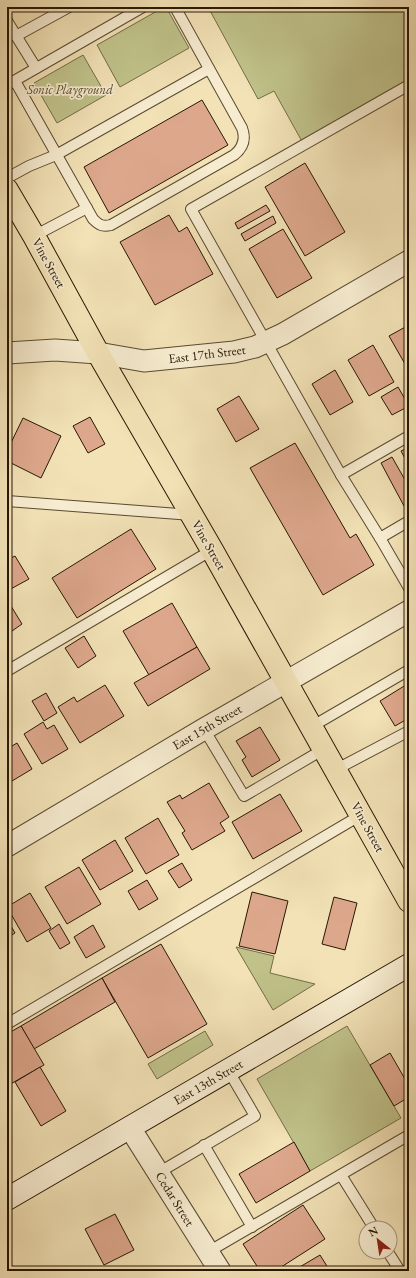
<svg xmlns="http://www.w3.org/2000/svg" width="416" height="1278" font-family="'EB Garamond',serif">
	<style>
		.green { fill: #c0c28a; stroke: #746c47 }
		.building { fill: #dda78c; stroke: #281704 }
		.lines { fill: none; stroke-linecap: round; stroke-linejoin: round }
		.lane-casing { stroke: #5a4a30; stroke-width: 12 }
		.street-casing { stroke: #5a4a30; stroke-width: 23 }
		.secondary-casing { stroke: #281704; stroke-width: 24 }
		.primary-casing { stroke: #281704; stroke-width: 24 }
		.lane { stroke: #f7ecd0; stroke-width: 10 }
		.street { stroke: #f7ecd0; stroke-width: 21 }
		.secondary { stroke: #f7ecd0; stroke-width: 22 }
		.primary { stroke: #f2e2b6; stroke-width: 22 }
		.labels { text-anchor: middle; dominant-baseline: central; stroke-width: 3.5; stroke-linejoin: round; paint-order: stroke }
		.park-label { font-size: 13px; font-style: italic; fill: #564a2c; stroke: #f7ecd0 }
		.street-label { font-size: 13px; fill: #281704; stroke: #f7ecd0 }
	</style>
	<rect width="100%" height="100%" fill="#f2e2b6"/>
	<filter id="stains"><feTurbulence type="fractalNoise" baseFrequency=".005" numOctaves="4"/><feColorMatrix values="0 0 0 0 .2 0 0 0 0 .09 0 0 0 0 .02 0 0 0 .5 -.17"/></filter>
	<radialGradient id="worn" r=".72"><stop offset=".6" stop-color="#630" stop-opacity="0"/><stop offset="1" stop-color="#630" stop-opacity=".3"/></radialGradient>
	<g class="green">
		<polygon points="164,7 166,7 189,48 120,87 97,45"/>
		<polygon points="208,7 409,7 409,85 304,145 274,91 258,99"/>
		<polygon points="83,55 106,95 57,123 34,83"/>
		<polygon points="236,947 274,956 270,973 315,984 273,1010"/>
		<polygon points="347,1026 401,1118 310,1171 257,1079"/>
		<polygon points="205,1031 213,1045 157,1079 148,1064"/>
	</g>
	<g class="building">
		<polygon points="202,100 228,145 109,213 84,167"/>
		<polygon points="305,163 345,232 305,256 265,187"/>
		<polygon points="266,205 270,211 238,229 235,223"/>
		<polygon points="169,215 179,232 187,227 213,274 155,305 120,242"/>
		<polygon points="273,216 276,223 245,241 241,234"/>
		<polygon points="283,229 312,278 277,298 249,249"/>
		<polygon points="409,325 409,371 389,336"/>
		<polygon points="373,345 394,382 369,396 348,360"/>
		<polygon points="335,370 353,402 330,415 312,384"/>
		<polygon points="398,387 409,406 392,415 381,397"/>
		<polygon points="239,396 259,429 236,442 217,409"/>
		<polygon points="90,417 105,444 88,453 73,426"/>
		<polygon points="23,418 61,436 41,478 7,461 7,451"/>
		<polygon points="295,443 350,538 356,534 374,565 323,595 250,468"/>
		<polygon points="409,447 409,466 401,451"/>
		<polygon points="392,457 409,487 409,503 404,506 381,463"/>
		<polygon points="131,529 156,569 77,618 52,578"/>
		<polygon points="15,556 29,579 7,591 7,560"/>
		<polygon points="172,603 197,647 149,675 123,631"/>
		<polygon points="11,606 22,624 12,631 7,624 7,609"/>
		<polygon points="84,636 96,656 78,668 65,648"/>
		<polygon points="197,647 210,669 148,706 134,683"/>
		<polygon points="409,683 409,718 395,726 380,701"/>
		<polygon points="105,685 124,716 80,743 58,707 74,697 77,702"/>
		<polygon points="46,693 57,713 44,721 32,701"/>
		<polygon points="43,722 47,729 54,725 68,749 42,764 24,734"/>
		<polygon points="260,727 280,760 252,777 242,760 246,757 236,741"/>
		<polygon points="17,743 32,769 7,784 7,749"/>
		<polygon points="209,783 229,817 220,823 225,831 192,850 182,833 185,831 167,802 180,795 182,799"/>
		<polygon points="280,794 302,831 253,859 232,822"/>
		<polygon points="158,818 179,855 146,874 125,838"/>
		<polygon points="115,840 133,871 100,890 82,860"/>
		<polygon points="182,863 192,880 179,888 168,871"/>
		<polygon points="79,867 101,904 67,924 45,887"/>
		<polygon points="147,880 158,899 139,910 128,891"/>
		<polygon points="252,892 288,901 275,954 239,946"/>
		<polygon points="30,893 51,928 27,942 7,907"/>
		<polygon points="334,897 357,903 345,950 322,944"/>
		<polygon points="7,919 15,933 7,938"/>
		<polygon points="59,924 70,943 60,949 49,931"/>
		<polygon points="93,925 105,947 86,958 74,937"/>
		<polygon points="161,944 207,1024 148,1058 102,978"/>
		<polygon points="102,978 115,1002 34,1049 21,1026"/>
		<polygon points="21,1026 44,1065 7,1086 7,1034"/>
		<polygon points="390,1053 409,1086 409,1097 394,1106 370,1065"/>
		<polygon points="40,1067 66,1111 41,1126 15,1082"/>
		<polygon points="294,1142 310,1171 256,1203 239,1174"/>
		<polygon points="303,1205 325,1239 275,1271 260,1271 243,1244"/>
		<polygon points="115,1214 134,1250 104,1265 85,1229"/>
		<polygon points="320,1255 330,1271 293,1271"/>
	</g>
	<g class="lines">
		<defs>
			<g id="lane">
				<polyline points="7,21 36,68"/>
				<polyline points="16,36 69,7"/>
				<path d="M15 81 93 219C99 225 102 227 111 225L234 155C243 148 246 139 242 128L175 7"/>
				<polyline points="7,85 143,7"/>
				<polyline points="409,85 191,209 341,475 380,538 409,588"/>
				<polyline points="7,178 29,166 56,155 209,69"/>
				<polyline points="34,236 87,208"/>
				<polyline points="341,475 409,436"/>
				<polyline points="7,501 192,515"/>
				<polyline points="380,538 409,521"/>
				<polyline points="7,671 212,550"/>
				<polyline points="311,727 409,670"/>
				<polyline points="204,729 244,796 324,749"/>
				<polyline points="335,770 409,731"/>
				<polyline points="7,1024 361,815"/>
				<polyline points="204,1145 252,1227"/>
				<polyline points="158,1173 255,1116 228,1070"/>
				<polyline points="341,1175 374,1228"/>
				<polyline points="208,1252 409,1135"/>
				<polyline points="388,1252 400,1271"/>
			</g>
			<g id="street">
				<polyline points="7,353 55,350 98,353 144,361 234,352 255,347 283,334 409,261"/>
				<polyline points="7,846 204,729 409,611"/>
				<polyline points="130,1128 220,1271"/>
			</g>
			<polyline id="secondary" points="7,1199 409,965"/>
			<polyline id="primary" points="7,190 34,236 98,353 212,550 409,901"/>
		</defs>
		<use href="#lane" class="lane-casing"/>
		<use href="#street" class="street-casing"/>
		<use href="#secondary" class="secondary-casing"/>
		<use href="#primary" class="primary-casing"/>
		<use href="#lane" class="lane"/>
		<use href="#street" class="street"/>
		<use href="#secondary" class="secondary"/>
		<use href="#primary" class="primary"/>
	</g>
	<g class="labels">
		<g class="park-label">
			<text x="70" y="89">Sonic Playground</text>
		</g>
		<g class="street-label">
			<text transform="translate(49 263) rotate(61)">Vine Street</text>
			<text transform="translate(207 354) rotate(-7)">East 17th Street</text>
			<text transform="translate(209 545) rotate(60)">Vine Street</text>
			<text transform="translate(207 727) rotate(-30)">East 15th Street</text>
			<text transform="translate(368 827) rotate(61)">Vine Street</text>
			<text transform="translate(208 1082) rotate(-30)">East 13th Street</text>
			<text transform="translate(175 1199) rotate(58)">Cedar Street</text>
		</g>
	</g>
	<rect width="416" height="1278" fill="none" stroke="#f2e2b6" stroke-width="24"/>
	<rect x="8" y="8" width="400" height="1262" fill="none" stroke="#281704" stroke-width="2"/>
	<rect x="12" y="12" width="392" height="1254" fill="none" stroke="#281704"/>
	<g transform="translate(378 1240) rotate(330)"><circle r="19" fill="#f7ecd0" stroke="#a4977e"/>
	<path d="M0-3L7 15L0 10L-7 15Z" fill="#8f2418"/>
	<text y="-6" font-size="11" font-weight="bold" text-anchor="middle" fill="#281704">N</text>
	</g>
	<rect width="100%" height="100%" filter="url(#stains)"/>
	<rect width="100%" height="100%" fill="url(#worn)"/>
</svg>
